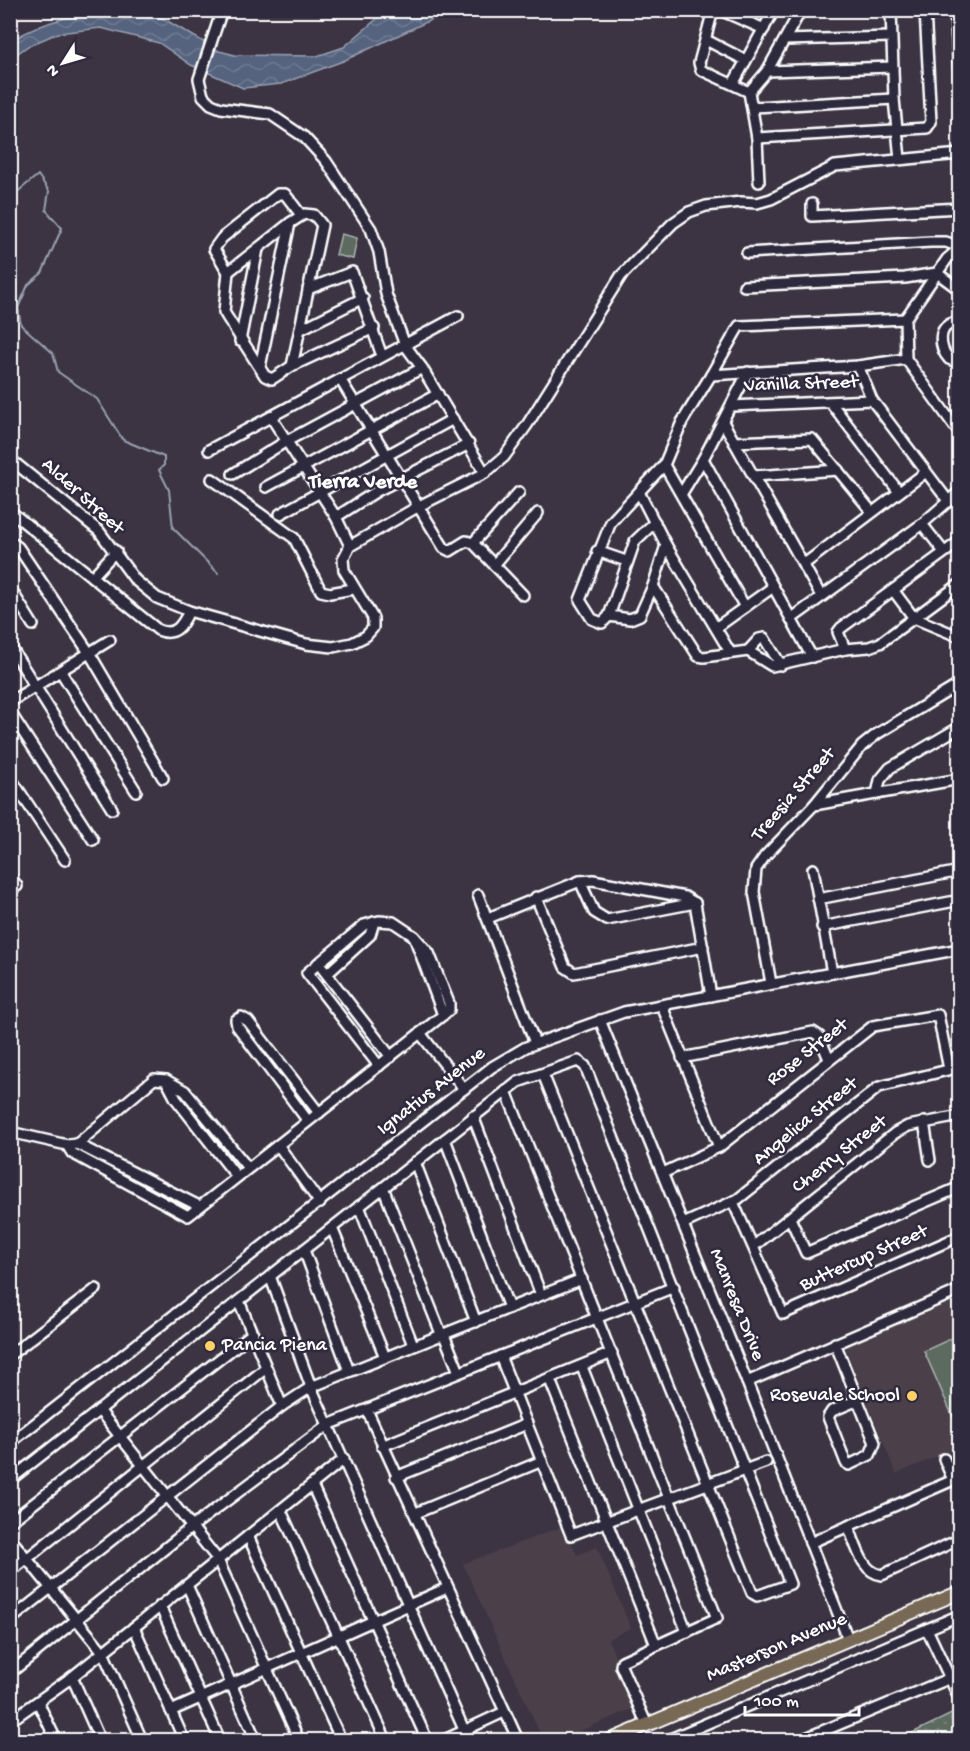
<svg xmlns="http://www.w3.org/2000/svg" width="970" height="1751" font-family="'Gochi Hand',sans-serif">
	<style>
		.built { fill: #4b404a }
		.grass { fill: url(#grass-dots); stroke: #aeb4b0; stroke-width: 1.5 }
		.garden { fill: #5c6a60; stroke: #aeb4b0; stroke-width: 1.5 }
		.water { fill: url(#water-waves); stroke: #99a1b2; stroke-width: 1.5 }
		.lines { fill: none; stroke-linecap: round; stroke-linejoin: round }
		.stream { stroke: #99a1b2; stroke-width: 2 }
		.minor-casing { stroke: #fff; stroke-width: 14 }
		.major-casing { stroke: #fff; stroke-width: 16 }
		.minor { stroke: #2f2a3d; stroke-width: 9 }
		.major { stroke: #776954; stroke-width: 12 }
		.poi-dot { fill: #ffd166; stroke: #2f2a3d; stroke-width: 2 }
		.labels { text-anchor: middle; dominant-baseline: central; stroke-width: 5; stroke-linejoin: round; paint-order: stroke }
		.street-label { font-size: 20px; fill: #fff; stroke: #2f2a3d }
		.poi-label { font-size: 20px; fill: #fff; stroke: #2f2a3d; text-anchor: start }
		.neighbourhood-label { font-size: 21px; font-weight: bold; fill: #fff; stroke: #2f2a3d }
	</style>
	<defs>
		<pattern id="grass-dots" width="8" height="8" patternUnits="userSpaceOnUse" patternTransform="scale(1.5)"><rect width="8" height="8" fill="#5c6a60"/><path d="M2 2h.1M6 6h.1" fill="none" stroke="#748078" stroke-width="1.8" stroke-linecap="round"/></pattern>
		<pattern id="water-waves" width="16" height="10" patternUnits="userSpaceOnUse" patternTransform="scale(1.5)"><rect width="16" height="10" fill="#55637e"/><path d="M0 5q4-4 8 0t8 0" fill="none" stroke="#6e7a91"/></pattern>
	</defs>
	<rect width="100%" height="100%" fill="#3c3443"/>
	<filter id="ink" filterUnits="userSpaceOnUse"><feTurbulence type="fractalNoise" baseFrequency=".0167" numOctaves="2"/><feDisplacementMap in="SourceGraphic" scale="12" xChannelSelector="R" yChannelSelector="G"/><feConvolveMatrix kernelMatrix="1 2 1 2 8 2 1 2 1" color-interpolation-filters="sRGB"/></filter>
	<g filter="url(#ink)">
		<g class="built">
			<polygon points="959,1298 959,1447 896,1474 845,1346"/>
			<polygon points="564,1526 577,1555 597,1547 631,1628 608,1639 637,1707 558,1740 543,1740 463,1564"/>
		</g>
		<polygon class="grass" points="959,1709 959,1740 898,1740 958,1711"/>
		<g class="garden">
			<polygon points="341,234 357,238 353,259 336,255"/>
			<polygon points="959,1335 959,1414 953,1417 924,1351"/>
		</g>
		<path class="water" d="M115 11H144L164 19 219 51 235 55 317 56 344 47 386 11H450L343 61 281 84 243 88 191 65 159 43 101 28 58 33 28 46 11 58 10 41C49 19 71 15 115 11Z"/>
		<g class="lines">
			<polyline class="stream" points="10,198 38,175 49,191 46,210 62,228 42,273 28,285 18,308 21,325 53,353 58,372 97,399 123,440 164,457 164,465 159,470 169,490 173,528 218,573"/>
			<defs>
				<g id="minor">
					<polyline points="222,10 199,79 203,96 211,104 221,108 270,114 304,137 326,161 371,229 379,252 386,294 405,345 422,368 485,473"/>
					<polyline points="713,10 699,63 701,70 749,92"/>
					<polyline points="720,10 764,29"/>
					<polyline points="891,10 894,99 900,159"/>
					<polyline points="955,10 960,87"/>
					<polyline points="10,11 12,10"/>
					<polyline points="706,40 745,60"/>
					<polyline points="785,40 891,37"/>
					<polyline points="767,71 893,67"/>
					<polyline points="733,84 774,10"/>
					<polyline points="749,92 767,71 801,10"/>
					<polyline points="749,92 757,138 759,182"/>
					<polyline points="753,107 894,99"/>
					<polyline points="757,138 927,128 931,122 925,10"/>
					<polyline points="812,204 812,216 960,208"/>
					<polyline points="290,223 228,272 214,249 222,238 278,194 285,194 301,215"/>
					<polyline points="960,248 947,259 905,319 906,359 960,434"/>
					<polyline points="747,253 931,242 946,242 960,247"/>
					<polyline points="228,272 224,312 227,317 265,376 272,379 292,366 374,328"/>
					<polyline points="744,286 905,278 937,273 960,290"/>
					<polyline points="308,289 352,272 382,356"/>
					<polyline points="905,319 739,326 711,375 858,366 906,359"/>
					<path d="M960 328 953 323C937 327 939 348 949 359L954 361 960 358"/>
					<polyline points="301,329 363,298"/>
					<polyline points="240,341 258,249"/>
					<polyline points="858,366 872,400 949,502"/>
					<polyline points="260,367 290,223 304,214 314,215 322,225 292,366"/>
					<polyline points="340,379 444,548 450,551 466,541 473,543 523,595"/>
					<polyline points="831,403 899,492"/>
					<polyline points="731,406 872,400"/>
					<polyline points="271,417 336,517 350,546"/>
					<polyline points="723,422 821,596"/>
					<polyline points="734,442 812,439 872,512"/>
					<polyline points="209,450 458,316"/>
					<polyline points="10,459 99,531 135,580 157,598 189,611 306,644 333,647 352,643 366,636 373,628 373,618 344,570 343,559 350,546 419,506 485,473 504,457 527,425 621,276 673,223 689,212 706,206 741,202 757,203 771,199 835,166 960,154"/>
					<polyline points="703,459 812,657"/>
					<polyline points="664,465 745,607"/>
					<polyline points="233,474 285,442 422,368"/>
					<polyline points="754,476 838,470"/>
					<polyline points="212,479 294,538 321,591 330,593 353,589"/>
					<polyline points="266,487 438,394"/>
					<polyline points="639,492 666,545 730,652"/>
					<polyline points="682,493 703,459 748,372"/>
					<path d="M10 511 158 630C175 637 182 626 189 611"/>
					<polyline points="280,514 453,419"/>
					<polyline points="336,517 377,491 469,444"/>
					<polyline points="922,524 944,552"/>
					<polyline points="10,541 18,547 90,654 163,778"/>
					<polyline points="960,541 841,628 838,632 845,649 869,647 880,643 960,584"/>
					<polyline points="473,543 519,492"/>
					<polyline points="666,545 653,586 640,615 630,619 609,616 602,623 592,619 580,600 611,522 664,465 682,422 711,375"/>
					<polyline points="597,551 626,561"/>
					<polyline points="494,565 538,513"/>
					<polyline points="803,565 926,472"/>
					<polyline points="92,577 116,551"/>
					<polyline points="653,586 698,656 704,657 748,651 772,666 845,649"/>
					<polyline points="10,588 33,625"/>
					<polyline points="893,590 914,618 960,637"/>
					<polyline points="609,616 635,541 655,522"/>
					<polyline points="791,619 922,524 960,491"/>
					<polyline points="717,627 773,587"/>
					<polyline points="10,646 112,809"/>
					<polyline points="748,651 759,639 764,638 781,665"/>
					<polyline points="61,672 136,791"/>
					<polyline points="10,702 110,640"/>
					<polyline points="10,712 93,840"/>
					<polyline points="10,777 65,860"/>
					<polyline points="877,794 880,780 890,768 960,727"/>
					<polyline points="814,805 960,779"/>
					<polyline points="813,869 832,973"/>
					<polyline points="10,876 17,886"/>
					<polyline points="580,881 594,912 607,920 695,903"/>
					<polyline points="478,895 535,1043"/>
					<polyline points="536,897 565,967 574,973 703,947"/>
					<polyline points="818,899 960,871"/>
					<polyline points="695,903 711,996"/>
					<polyline points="488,918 580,881 593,880 685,897 695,903"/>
					<polyline points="822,927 960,900"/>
					<polyline points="415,939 443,1015"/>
					<polyline points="318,963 391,1057"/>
					<polyline points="327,974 370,935 374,922"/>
					<polyline points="771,983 754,892 756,869 765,856 814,805 862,746 877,734 960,684"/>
					<polyline points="662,1006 719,1147"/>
					<polyline points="600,1020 747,1382 848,1639"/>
					<polyline points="420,1033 464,1089"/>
					<polyline points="682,1058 813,1032 819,1036 829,1059"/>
					<polyline points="166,1080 176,1099 237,1177"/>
					<polyline points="506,1091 717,1618 622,1661 621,1666 647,1725"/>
					<polyline points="473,1116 541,1295"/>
					<polyline points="308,1121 237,1026 236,1020 241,1017 248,1021 319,1113"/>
					<polyline points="924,1122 930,1160"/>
					<polyline points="10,1132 67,1145 77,1144 199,1206"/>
					<polyline points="445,1139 509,1308"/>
					<polyline points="77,1144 154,1079 166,1080 185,1091 248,1168"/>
					<polyline points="67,1145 72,1153 188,1216 443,1015 449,1010 449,1003 429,953 414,936 393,922 379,921 364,925 307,973 379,1066"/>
					<polyline points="278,1145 320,1203"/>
					<polyline points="415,1162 476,1322"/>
					<polyline points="663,1173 719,1147 873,1026 938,1015 949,1069"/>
					<polyline points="384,1190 442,1336"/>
					<polyline points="733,1202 783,1314 960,1236"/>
					<polyline points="359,1206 413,1345"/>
					<polyline points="790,1218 806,1253 960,1187"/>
					<polyline points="683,1224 738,1199 879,1087 960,1067"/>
					<polyline points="332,1228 385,1357"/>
					<polyline points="754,1246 895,1133 908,1126 960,1116"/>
					<polyline points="304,1250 349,1371"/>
					<polyline points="270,1276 311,1387 465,1732"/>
					<polyline points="239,1301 282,1406"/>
					<polyline points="444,1335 459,1372"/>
					<polyline points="835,1343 875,1443 870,1455 849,1465 846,1463 828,1417 832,1411 858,1400"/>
					<polyline points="10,1355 96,1289"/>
					<polyline points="500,1356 571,1535 766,1462"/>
					<polyline points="582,1367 687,1632"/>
					<polyline points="550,1380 656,1645"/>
					<polyline points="747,1382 960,1290"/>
					<polyline points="99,1410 218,1560 299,1740"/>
					<polyline points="367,1410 518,1740"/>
					<polyline points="10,1443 492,1067 526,1047 624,1012 960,949"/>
					<polyline points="382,1446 612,1353"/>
					<polyline points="944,1459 953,1480"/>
					<polyline points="396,1477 527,1424"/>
					<polyline points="10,1480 518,1082 578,1061 585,1066 790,1584 757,1596 752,1593 543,1074"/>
					<polyline points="312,1485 427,1740"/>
					<polyline points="281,1511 386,1740"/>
					<polyline points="416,1513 542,1461"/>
					<polyline points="10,1522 253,1333"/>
					<path d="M848 1526C856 1543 861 1573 882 1575L960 1539"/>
					<polyline points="248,1536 341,1740"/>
					<polyline points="10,1538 103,1652 142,1740"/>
					<polyline points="810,1543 960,1477"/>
					<polyline points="10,1572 266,1368"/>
					<polyline points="187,1585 256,1740"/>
					<polyline points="160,1606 220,1740"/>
					<polyline points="10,1620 282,1406 311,1387 582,1279"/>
					<polyline points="134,1627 184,1740"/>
					<polyline points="927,1629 960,1700"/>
					<polyline points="10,1673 193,1526 328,1425 674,1287"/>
					<polyline points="72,1677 100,1740"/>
					<polyline points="38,1702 56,1740"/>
					<polyline points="171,1711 447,1588"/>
					<polyline points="10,1721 72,1677 344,1459"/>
					<polyline points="10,1736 13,1740"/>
					<polyline points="444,1740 504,1712"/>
					<polyline points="668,1740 960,1615"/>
					<polyline points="801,1740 948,1679"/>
				</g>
				<polyline id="major" points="611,1740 960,1592"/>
			</defs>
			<use href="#minor" class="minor-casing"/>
			<use href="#major" class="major-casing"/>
			<use href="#minor" class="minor"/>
			<use href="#major" class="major"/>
		</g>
	</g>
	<g class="poi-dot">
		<circle cx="210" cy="1346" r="6"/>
		<circle cx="912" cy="1396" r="6"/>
	</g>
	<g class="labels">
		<g class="street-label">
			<text transform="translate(801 385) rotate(-2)">Vanilla Street</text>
			<text transform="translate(82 497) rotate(42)">Alder Street</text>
			<text transform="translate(794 795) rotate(-49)">Treesia Street</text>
			<text transform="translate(808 1053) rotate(-38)">Rose Street</text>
			<text transform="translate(432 1092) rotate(-38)">Ignatius Avenue</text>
			<text transform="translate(806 1122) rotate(-39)">Angelica Street</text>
			<text transform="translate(840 1155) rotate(-38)">Cherry Street</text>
			<text transform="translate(864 1259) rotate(-24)">Buttercup Street</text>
			<text transform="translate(736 1305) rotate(68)">Manresa Drive</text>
			<text transform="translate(777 1648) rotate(-23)">Masterson Avenue</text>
		</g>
		<g class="poi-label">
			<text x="222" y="1346">Pancia Piena</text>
			<text x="900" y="1396" text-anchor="end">Rosevale School</text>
		</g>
		<g class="neighbourhood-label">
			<text x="363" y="483">Tierra Verde</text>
		</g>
	</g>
	<rect width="970" height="1751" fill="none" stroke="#2f2a3d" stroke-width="36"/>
	<rect x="18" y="18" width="934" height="1715" fill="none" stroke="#fff" stroke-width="2" filter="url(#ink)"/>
	<g transform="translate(63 63) rotate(233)" stroke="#2f2a3d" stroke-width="4.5" paint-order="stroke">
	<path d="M0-4.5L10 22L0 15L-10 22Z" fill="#ffffff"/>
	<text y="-9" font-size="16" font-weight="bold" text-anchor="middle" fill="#ffffff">N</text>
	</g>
	<path d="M745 1706v9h114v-9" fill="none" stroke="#ffffff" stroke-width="3"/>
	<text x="754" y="1706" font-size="18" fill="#ffffff" stroke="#2f2a3d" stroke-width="4.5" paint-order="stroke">100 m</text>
</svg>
